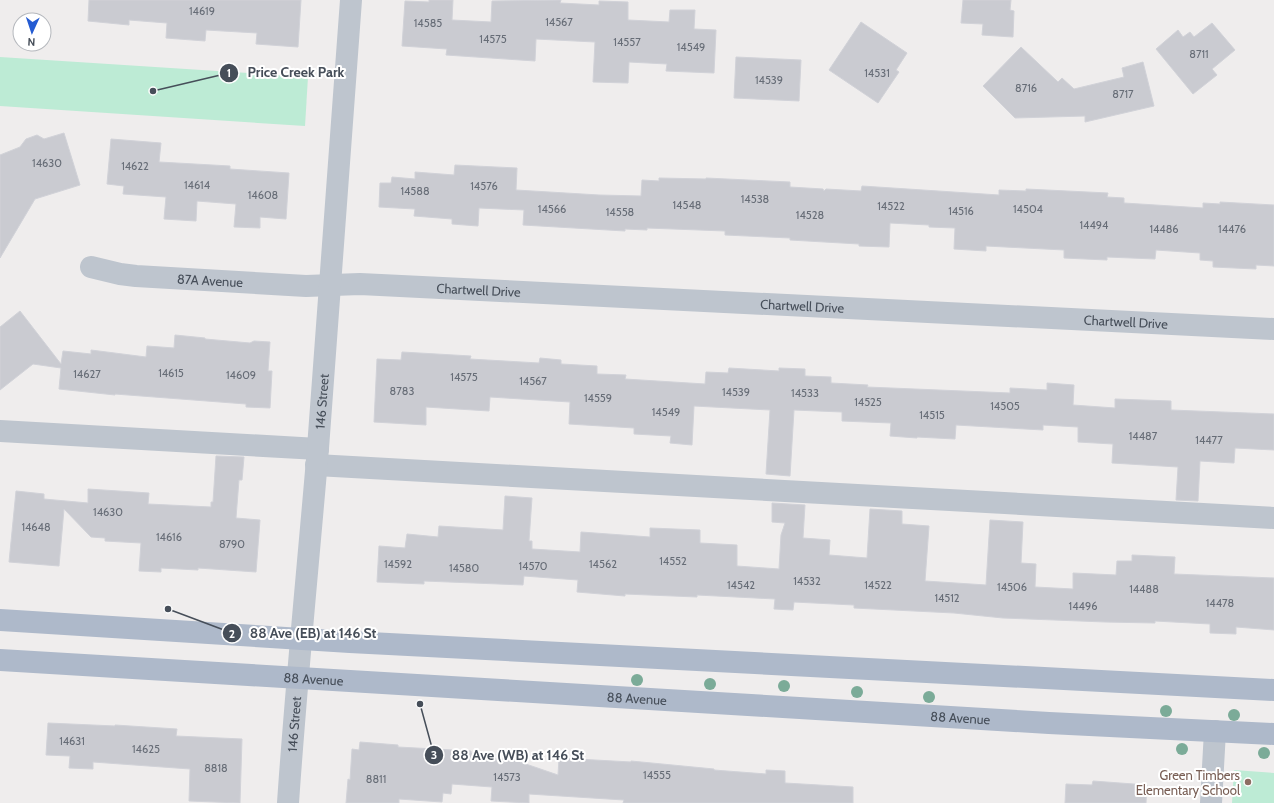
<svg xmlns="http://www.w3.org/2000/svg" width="1274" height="803" font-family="Cabin,sans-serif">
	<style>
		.green { fill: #bdebd5 }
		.building { fill: #cacbd1; stroke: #d1d2d8 }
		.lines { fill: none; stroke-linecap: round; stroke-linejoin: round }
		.minor { stroke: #bec5ce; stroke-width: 22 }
		.major { stroke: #aeb9ca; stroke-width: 22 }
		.tree { fill: #7bab98 }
		.education-dot { fill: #8d6e63; stroke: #fff; stroke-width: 1.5 }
		.labels { text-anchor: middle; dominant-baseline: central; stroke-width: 4; stroke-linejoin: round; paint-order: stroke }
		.number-label { font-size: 11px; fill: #676d77 }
		.street-label { font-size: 13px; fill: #464e59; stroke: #fff }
		.education-label { font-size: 13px; fill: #785e54; stroke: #fff; text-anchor: end }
		.leader { fill: none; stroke: #464e59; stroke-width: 1.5 }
		.callout-dot { fill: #464e59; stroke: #fff; stroke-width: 1.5 }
		.mark-label { font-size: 12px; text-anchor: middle; font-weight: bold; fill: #fff }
		.callout-label { font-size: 14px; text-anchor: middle; font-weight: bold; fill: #464e59; stroke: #fff; stroke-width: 4; stroke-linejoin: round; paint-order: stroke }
	</style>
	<rect width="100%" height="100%" fill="#efeded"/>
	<g class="green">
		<polygon points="0,57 308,77 305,126 0,106"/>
		<polygon points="1234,770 1274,773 1274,803 1232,803"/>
	</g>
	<g class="building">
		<polygon points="89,0 301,0 298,47 256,44 257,33 206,30 205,41 166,38 167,23 129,20 129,25 88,21"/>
		<polygon points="429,0 453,0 452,20 491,22 492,1 561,0 560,3 599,5 599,1 628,2 628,20 669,22 670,10 695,10 694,29 716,30 714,73 666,71 667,64 629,62 628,83 593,82 595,42 536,39 535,61 446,55 447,49 402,46 405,1 429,2"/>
		<polygon points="963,0 1011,0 1010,10 1014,11 1013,37 982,35 983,24 961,23"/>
		<polygon points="861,22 907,53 896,70 899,72 878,103 829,70"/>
		<polygon points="1212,23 1235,50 1212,69 1217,75 1193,94 1156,49 1178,30 1183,37 1190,32 1194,37"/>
		<polygon points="1021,47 1058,82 1062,78 1074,89 1124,77 1122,68 1143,62 1154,106 1085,122 1085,116 1015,118 983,86"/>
		<polygon points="736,57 801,60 799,101 734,98"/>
		<polygon points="64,133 80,185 35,199 0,258 0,155 20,147 26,139 37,135 44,139"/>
		<polygon points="111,139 161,143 159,162 230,166 230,169 289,173 286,219 260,217 260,228 234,227 236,204 197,201 196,221 164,219 166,197 123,194 124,186 107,184"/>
		<polygon points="455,165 517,168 516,190 599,195 641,196 642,180 659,181 659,178 706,179 706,178 790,182 790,187 823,189 824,191 826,189 861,191 862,186 999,195 999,190 1026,191 1026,189 1108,193 1107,197 1124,198 1124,203 1203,208 1203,203 1220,204 1220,202 1274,205 1274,266 1256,265 1256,269 1213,267 1213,261 1200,260 1200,253 1156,250 1155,259 1107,257 1107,260 1064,258 1064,250 986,246 986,251 954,249 955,228 929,227 929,225 890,223 889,247 859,246 859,244 790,240 790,238 725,235 725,231 647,228 647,230 625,229 625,231 523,225 524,210 479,208 478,226 452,224 452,219 414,216 415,209 379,207 380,183 391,183 392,177 415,179 415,172 454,175"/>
		<polygon points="20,311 61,364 63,351 91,354 91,350 146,357 147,346 174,348 175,335 205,338 205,339 250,343 254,341 270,342 268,371 272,371 270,408 246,407 246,404 115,394 115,395 59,389 61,368 33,364 0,390 0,327"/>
		<polygon points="402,352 471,356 470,359 539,363 540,358 561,360 561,364 597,366 597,374 626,375 625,379 705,384 706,372 728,373 729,368 779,371 779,368 805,369 805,376 831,377 831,383 868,385 867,387 1010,393 1010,388 1047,390 1047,383 1074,385 1073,405 1115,408 1115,399 1171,401 1171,410 1274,414 1274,450 1235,448 1234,463 1200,461 1198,501 1176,500 1178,467 1112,463 1113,444 1078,442 1078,427 1043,425 1043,430 956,425 955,439 917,437 917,438 890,436 891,423 842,421 842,412 794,410 790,476 766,474 770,410 694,406 692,445 670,443 671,436 634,434 634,428 569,424 570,402 490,397 489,411 426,407 426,425 374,422 377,359 401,360"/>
		<polygon points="216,456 244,457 242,480 239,480 236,518 260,520 256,572 198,568 198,570 161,568 161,572 139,571 141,543 105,541 105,538 91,537 64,509 59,566 9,562 16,491 44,494 44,499 88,503 88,489 149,493 148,504 211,507 211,502 213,502"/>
		<polygon points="505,496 532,498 529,541 532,541 532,549 580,552 581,532 650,537 650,528 700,530 700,543 737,545 737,566 779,569 781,535 785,523 772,522 772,503 805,505 803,538 830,540 829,555 867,558 870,509 902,511 902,524 929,526 925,581 986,585 990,520 1023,522 1021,563 1036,564 1035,587 1073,589 1073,573 1116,575 1117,561 1132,561 1132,555 1175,557 1174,574 1274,578 1274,630 1236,627 1236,634 1210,633 1210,624 1155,621 1155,623 1105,622 1003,618 954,613 854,608 854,605 794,602 793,610 774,609 775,599 697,595 697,597 625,594 625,596 577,592 578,580 524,576 523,585 424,581 424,584 377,582 379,546 405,548 407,534 438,537 439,526 503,530"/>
		<polygon points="48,723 115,726 115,725 177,729 176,736 242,739 240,803 189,801 190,769 93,762 93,769 69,768 70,756 46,755"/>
		<polygon points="360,742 398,745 398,747 471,751 471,753 521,756 520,762 558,775 559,758 631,762 631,761 714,769 714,770 766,774 766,770 785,771 785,783 853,787 853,803 623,803 624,800 529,794 529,803 491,801 492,787 452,784 451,794 443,793 442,802 399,799 399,803 346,803 348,779 350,780 352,749 359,750"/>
		<polygon points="1093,781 1147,785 1146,803 1065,803 1066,784 1092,785"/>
	</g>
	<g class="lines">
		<g class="minor">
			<path id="s1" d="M91 267 120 274 136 276 306 286 360 284 1274 329"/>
			<polyline points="0,431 318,449"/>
			<polyline points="316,465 1274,518"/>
			<path id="s2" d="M288 803C296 685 308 566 318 448 330 299 339 149 351 0"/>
			<polyline points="1211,803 1215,731"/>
		</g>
		<g class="major">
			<polyline points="0,620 350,642 1274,690"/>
			<path id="s3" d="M0 660 1049 723 1274 734"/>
		</g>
	</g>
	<g class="tree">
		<circle cx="637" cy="680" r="6"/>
		<circle cx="710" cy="684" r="6"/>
		<circle cx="784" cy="686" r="6"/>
		<circle cx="857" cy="692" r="6"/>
		<circle cx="929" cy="697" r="6"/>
		<circle cx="1166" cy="711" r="6"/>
		<circle cx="1234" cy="715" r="6"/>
		<circle cx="1182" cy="749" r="6"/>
		<circle cx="1264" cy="753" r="6"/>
	</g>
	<circle class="education-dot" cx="1248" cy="782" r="4"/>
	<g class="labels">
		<g class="number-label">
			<text x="202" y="11">14619</text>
			<text x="559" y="22">14567</text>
			<text x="428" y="23">14585</text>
			<text x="493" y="39">14575</text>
			<text x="627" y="42">14557</text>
			<text x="691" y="47">14549</text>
			<text x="1199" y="54">8711</text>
			<text x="877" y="73">14531</text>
			<text x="769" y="80">14539</text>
			<text x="1026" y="88">8716</text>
			<text x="1123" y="94">8717</text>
			<text x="47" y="163">14630</text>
			<text x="135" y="166">14622</text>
			<text x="197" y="185">14614</text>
			<text x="484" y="186">14576</text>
			<text x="415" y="191">14588</text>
			<text x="263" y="195">14608</text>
			<text x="755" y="199">14538</text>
			<text x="687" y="205">14548</text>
			<text x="891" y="206">14522</text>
			<text x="552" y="209">14566</text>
			<text x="1028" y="209">14504</text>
			<text x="961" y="211">14516</text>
			<text x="620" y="212">14558</text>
			<text x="810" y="215">14528</text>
			<text x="1094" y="225">14494</text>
			<text x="1164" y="229">14486</text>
			<text x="1232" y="229">14476</text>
			<text x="171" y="373">14615</text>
			<text x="87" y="374">14627</text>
			<text x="241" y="375">14609</text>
			<text x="464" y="377">14575</text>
			<text x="533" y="381">14567</text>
			<text x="402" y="391">8783</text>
			<text x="736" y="392">14539</text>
			<text x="805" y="393">14533</text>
			<text x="598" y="398">14559</text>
			<text x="868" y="402">14525</text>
			<text x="1005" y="406">14505</text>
			<text x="666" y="412">14549</text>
			<text x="932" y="415">14515</text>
			<text x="1143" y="436">14487</text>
			<text x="1209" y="440">14477</text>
			<text x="108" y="512">14630</text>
			<text x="36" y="527">14648</text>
			<text x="169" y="537">14616</text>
			<text x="232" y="544">8790</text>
			<text x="673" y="561">14552</text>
			<text x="398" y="564">14592</text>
			<text x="603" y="564">14562</text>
			<text x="533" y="566">14570</text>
			<text x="464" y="568">14580</text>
			<text x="807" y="581">14532</text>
			<text x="741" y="585">14542</text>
			<text x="878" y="585">14522</text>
			<text x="1012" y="587">14506</text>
			<text x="1144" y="589">14488</text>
			<text x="947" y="598">14512</text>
			<text x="1220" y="603">14478</text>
			<text x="1083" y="606">14496</text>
			<text x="72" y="741">14631</text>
			<text x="146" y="749">14625</text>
			<text x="216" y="768">8818</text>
			<text x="657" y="775">14555</text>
			<text x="507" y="777">14573</text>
			<text x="376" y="779">8811</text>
		</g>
		<g class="street-label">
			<text stroke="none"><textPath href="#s1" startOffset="120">87A Avenue</textPath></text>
			<text stroke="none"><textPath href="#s1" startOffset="389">Chartwell Drive</textPath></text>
			<text stroke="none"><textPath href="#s1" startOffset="713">Chartwell Drive</textPath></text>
			<text stroke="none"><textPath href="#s1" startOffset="1037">Chartwell Drive</textPath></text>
			<text stroke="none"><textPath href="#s2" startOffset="403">146 Street</textPath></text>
			<text stroke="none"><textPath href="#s3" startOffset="314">88 Avenue</textPath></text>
			<text stroke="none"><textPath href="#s3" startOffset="638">88 Avenue</textPath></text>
			<text stroke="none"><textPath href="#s3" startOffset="962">88 Avenue</textPath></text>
			<text stroke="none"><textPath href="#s2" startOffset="79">146 Street</textPath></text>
		</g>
		<g class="education-label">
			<text x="1240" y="775">Green Timbers<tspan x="1240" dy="15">Elementary School</tspan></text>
		</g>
	</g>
	<path class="leader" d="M153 91L229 73M168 609L232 633M420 704L434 755"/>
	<g class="callout-dot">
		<circle cx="153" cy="91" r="4"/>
		<circle cx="168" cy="609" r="4"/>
		<circle cx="420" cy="704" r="4"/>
		<circle cx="229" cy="73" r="10"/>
		<circle cx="232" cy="633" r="10"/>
		<circle cx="434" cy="755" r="10"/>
	</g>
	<g class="mark-label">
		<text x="229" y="77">1</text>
		<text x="232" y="638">2</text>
		<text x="434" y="759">3</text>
	</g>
	<g class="callout-label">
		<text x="296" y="77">Price Creek Park</text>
		<text x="313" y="638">88 Ave (EB) at 146 St</text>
		<text x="518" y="760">88 Ave (WB) at 146 St</text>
	</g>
	<g transform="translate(32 32) rotate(183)"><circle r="19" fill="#ffffff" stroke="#b5b8bd"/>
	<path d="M0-3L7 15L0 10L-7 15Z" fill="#245bd2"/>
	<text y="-6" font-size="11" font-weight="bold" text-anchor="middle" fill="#464e59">N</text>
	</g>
</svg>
